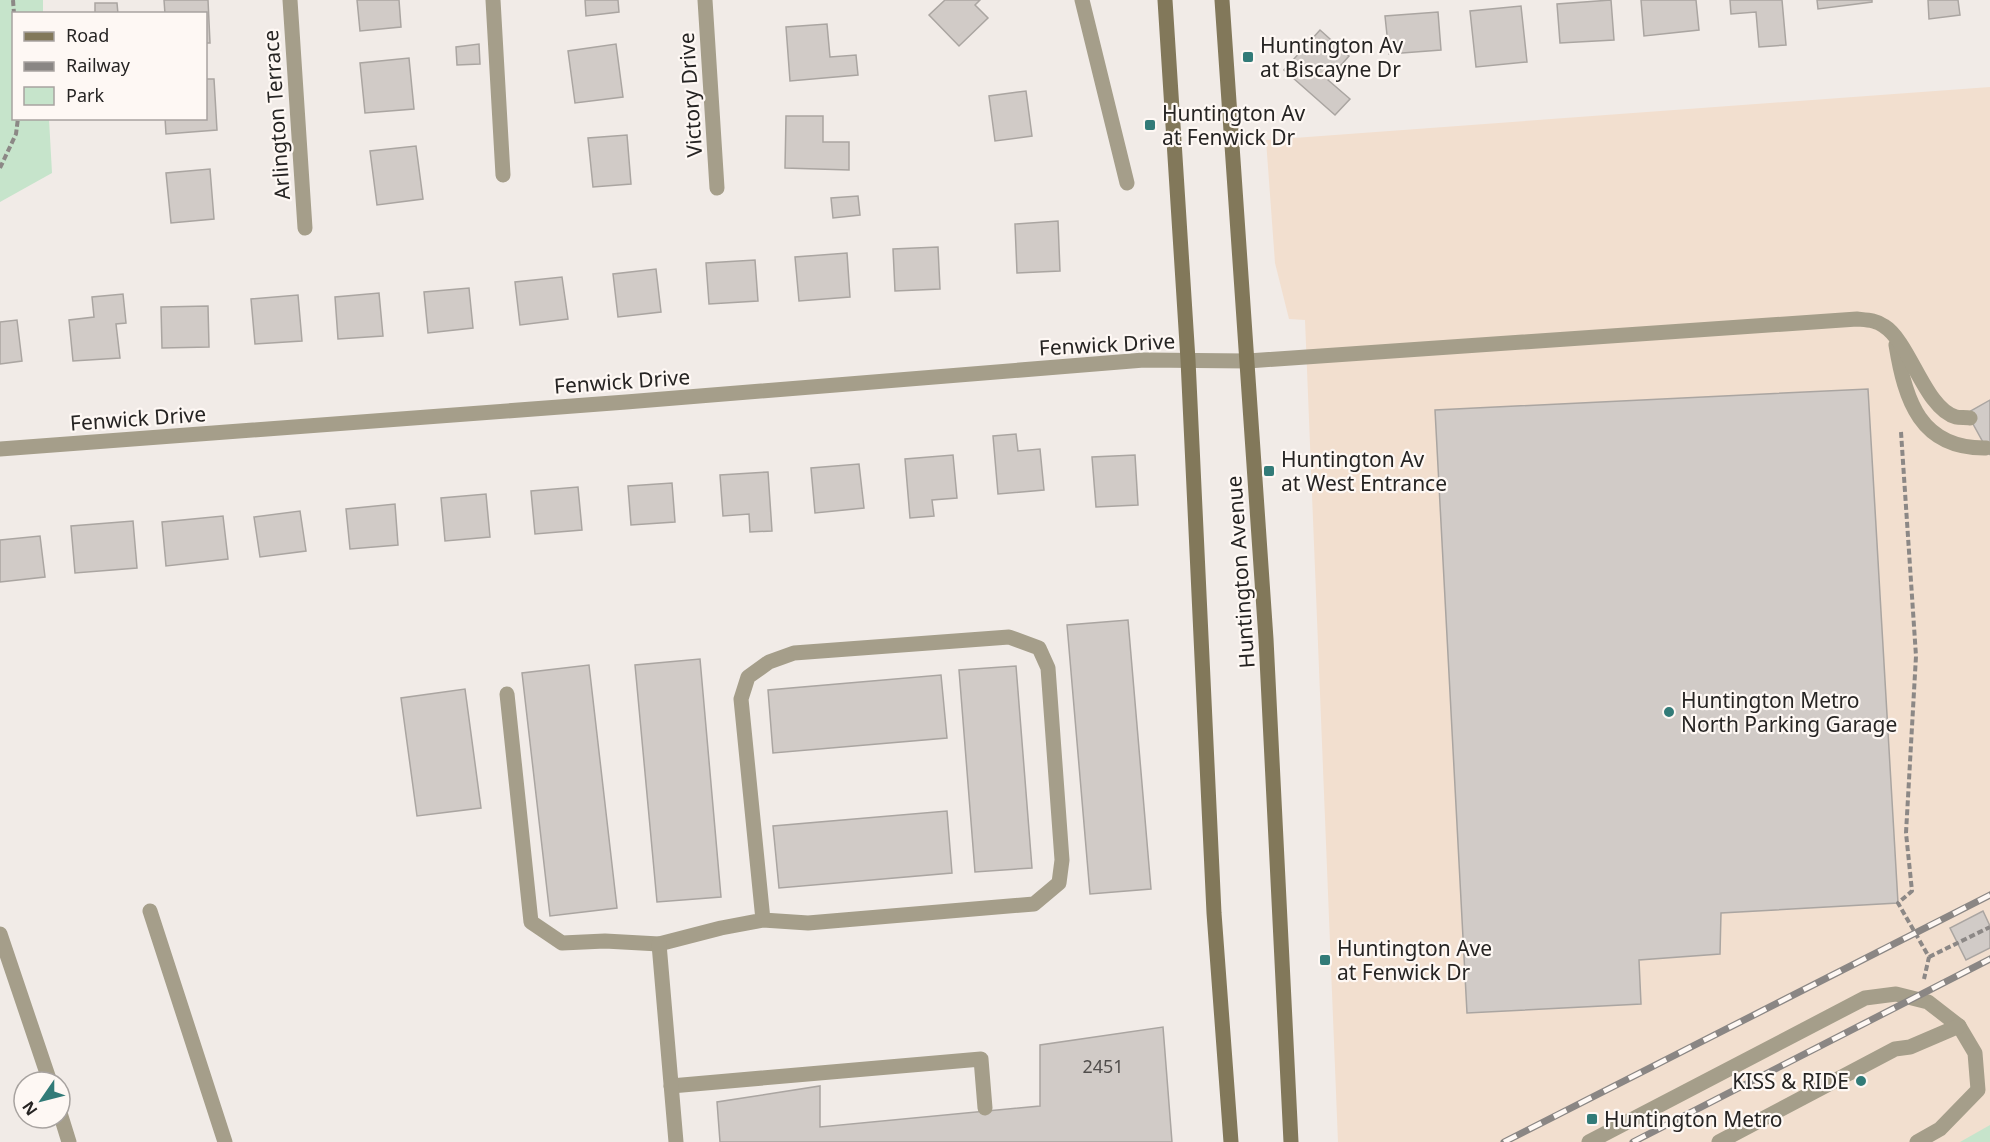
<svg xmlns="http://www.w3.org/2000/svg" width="1990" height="1142" font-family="'Noto Sans',sans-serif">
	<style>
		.industrial { fill: #f2dfcf }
		.green { fill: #c6e4cb }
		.building { fill: #d1cbc7; stroke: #aaa5a1; stroke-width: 1.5 }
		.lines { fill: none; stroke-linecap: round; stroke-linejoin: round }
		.path { stroke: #8c8886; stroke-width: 4; stroke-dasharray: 6 3; stroke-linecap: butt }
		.lane { stroke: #a59e8a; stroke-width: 15 }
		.street { stroke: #a59e8a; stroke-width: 15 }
		.secondary { stroke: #82785a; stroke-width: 15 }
		.rail-casing { stroke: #8a8684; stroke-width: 7 }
		.rail { stroke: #fef8f4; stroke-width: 4.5; stroke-dasharray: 14; stroke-linecap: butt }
		.poi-dot { fill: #327b78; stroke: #fef8f4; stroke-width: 2 }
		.labels { text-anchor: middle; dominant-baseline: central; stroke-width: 4.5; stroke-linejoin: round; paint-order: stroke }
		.number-label { font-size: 18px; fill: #514e4c }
		.poi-label { font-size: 21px; fill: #262423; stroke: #fef8f4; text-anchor: start }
		.street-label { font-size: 21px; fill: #262423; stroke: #fef8f4 }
	</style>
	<rect width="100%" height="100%" fill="#f1ebe7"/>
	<polygon class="industrial" points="1990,87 1990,1142 1338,1142 1305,320 1289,319 1275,263 1266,140"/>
	<g class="green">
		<polygon points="0,0 43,0 43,13 14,14 14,118 49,119 52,173 0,202"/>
		<polygon points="1990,1125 1990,1142 1960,1142"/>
	</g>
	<g class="building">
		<polygon points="164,0 208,0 210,43 206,43 206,14 165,14"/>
		<polygon points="357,0 399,0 401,27 360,31"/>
		<polygon points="585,0 618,0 619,12 586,16"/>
		<polygon points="945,0 980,0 975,5 988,18 959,46 929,15"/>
		<polygon points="1611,0 1614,40 1560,43 1557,4"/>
		<polygon points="1641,0 1696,0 1699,30 1644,36"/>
		<polygon points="1730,0 1782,0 1786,45 1759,47 1756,12 1731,14"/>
		<polygon points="1817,0 1872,0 1872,2 1818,9"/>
		<polygon points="1928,0 1958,0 1960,15 1929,19"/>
		<polygon points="95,3 117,3 118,14 95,14"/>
		<polygon points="1521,6 1527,62 1476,67 1470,11"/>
		<polygon points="1438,12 1441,50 1389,54 1385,16"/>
		<polygon points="827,24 830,57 856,55 858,75 790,81 786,27"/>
		<polygon points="1320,30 1349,56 1328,80 1350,99 1335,115 1284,70"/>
		<polygon points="479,44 480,64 457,65 456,47"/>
		<polygon points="616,44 623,97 575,103 568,51"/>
		<polygon points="409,58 414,109 365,113 360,63"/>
		<polygon points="206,79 214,79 217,130 166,134 165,118 206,118"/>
		<polygon points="1026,91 1032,136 995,141 989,96"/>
		<polygon points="786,116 823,116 823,142 849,142 849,170 785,168"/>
		<polygon points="627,135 631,184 593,187 588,138"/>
		<polygon points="416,146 423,199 377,205 370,151"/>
		<polygon points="210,169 214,219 171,223 166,173"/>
		<polygon points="858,196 860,215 833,218 831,198"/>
		<polygon points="1058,221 1060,271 1017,273 1015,224"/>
		<polygon points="938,247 940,289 895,291 893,249"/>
		<polygon points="847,253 850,297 799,301 795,257"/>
		<polygon points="755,260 758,301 709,304 706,263"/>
		<polygon points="656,269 661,312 618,317 613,274"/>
		<polygon points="562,277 568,319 520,325 515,282"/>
		<polygon points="469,288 473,328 428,333 424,292"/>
		<polygon points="379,293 383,336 338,339 335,297"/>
		<polygon points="123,294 126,323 116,324 120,358 73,361 69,320 94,317 92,297"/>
		<polygon points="298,295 302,341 255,344 251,299"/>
		<polygon points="208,306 209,347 162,348 161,307"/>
		<polygon points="17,320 22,361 0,364 0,322"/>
		<polygon points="1868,389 1898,903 1721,913 1720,954 1639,960 1641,1004 1467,1013 1435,410"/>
		<polygon points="1990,400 1990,455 1967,413"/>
		<polygon points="1016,434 1018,451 1040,449 1044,490 998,494 993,436"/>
		<polygon points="953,455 957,498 932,500 934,516 910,518 905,459"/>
		<polygon points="1135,455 1138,505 1096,507 1092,457"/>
		<polygon points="859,464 864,508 815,513 811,468"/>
		<polygon points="768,472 772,531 750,532 749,514 723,516 720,475"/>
		<polygon points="672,483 675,522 631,525 628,486"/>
		<polygon points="578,487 582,530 535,534 531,491"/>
		<polygon points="486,494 490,537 445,541 441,498"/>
		<polygon points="395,504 398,545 350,549 346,509"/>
		<polygon points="300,511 306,551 260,557 254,517"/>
		<polygon points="223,516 228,559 166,566 162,522"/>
		<polygon points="133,521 137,568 75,573 71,526"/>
		<polygon points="40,536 45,577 0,582 0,540"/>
		<polygon points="1128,620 1151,889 1090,894 1067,625"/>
		<polygon points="700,659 721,897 657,902 635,665"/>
		<polygon points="589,665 617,908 550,916 522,673"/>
		<polygon points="1016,666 1032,868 975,872 959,670"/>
		<polygon points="941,675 947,738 773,753 768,690"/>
		<polygon points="465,689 481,808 417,816 401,698"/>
		<polygon points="947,811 952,873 779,888 773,826"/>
		<polygon points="1983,911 1990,926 1990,948 1966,960 1950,928"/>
		<polygon points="1163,1027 1172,1142 720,1142 717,1102 820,1086 820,1127 1040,1106 1040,1045"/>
	</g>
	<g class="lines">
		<g class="path">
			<polyline points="13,0 14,14"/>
			<polyline points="0,168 16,134 18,118"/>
			<polyline points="1901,432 1916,656 1906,833 1912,891 1898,903 1929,957 1924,979"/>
			<polyline points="1929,957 1990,927"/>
		</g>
		<g class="lane">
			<polyline points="493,0 503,175"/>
			<path d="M1896 345C1905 400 1920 449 1986 448"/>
			<path d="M1248 361 1857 319C1867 320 1876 320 1884 326 1910 342 1925 409 1956 417 1960 418 1966 417 1970 418"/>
			<polyline points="150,911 225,1142"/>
			<polyline points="0,934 50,1082"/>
			<polyline points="671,1086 981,1059 985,1108"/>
			<polyline points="60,1113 69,1142"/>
			<polyline points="1589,1142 1865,998 1896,994 1928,1002 1959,1026 1975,1053 1978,1090 1940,1129 1917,1142"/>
			<polyline points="1719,1142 1895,1049 1910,1047 1959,1026"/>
		</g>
		<g class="street">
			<polyline points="290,0 305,228"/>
			<polyline points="705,0 717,188"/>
			<polyline points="1082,0 1127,183"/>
			<polyline points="0,449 626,402 1144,360 1248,361"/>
			<polyline points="507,694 531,922 562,943 605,941 659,944 721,928 763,920 808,923 1034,904 1059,883 1062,860 1048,668 1039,648 1009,637 794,653 769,662 748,677 741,699 763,920"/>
			<polyline points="659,944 676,1142"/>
		</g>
		<g class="secondary">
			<polyline points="1165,0 1188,360 1214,913 1231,1142"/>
			<polyline points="1222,0 1266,639 1291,1142"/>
		</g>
		<defs>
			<g id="rail">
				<polyline points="1504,1142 1990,895"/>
				<polyline points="1633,1142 1990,959"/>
			</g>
		</defs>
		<use href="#rail" class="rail-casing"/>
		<use href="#rail" class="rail"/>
	</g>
	<g class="poi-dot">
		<rect x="1242" y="51" width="12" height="12" rx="3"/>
		<rect x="1144" y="119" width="12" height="12" rx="3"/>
		<rect x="1263" y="465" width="12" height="12" rx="3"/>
		<circle cx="1669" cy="712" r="6"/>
		<rect x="1319" y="954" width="12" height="12" rx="3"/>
		<circle cx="1861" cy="1081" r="6"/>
		<rect x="1586" y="1113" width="12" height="12" rx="3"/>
	</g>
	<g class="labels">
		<g class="number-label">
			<text x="1103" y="1066">2451</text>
		</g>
		<g class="poi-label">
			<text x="1260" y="45">Huntington Av<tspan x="1260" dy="24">at Biscayne Dr</tspan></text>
			<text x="1162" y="113">Huntington Av<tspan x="1162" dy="24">at Fenwick Dr</tspan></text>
			<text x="1281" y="459">Huntington Av<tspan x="1281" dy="24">at West Entrance</tspan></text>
			<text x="1681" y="700">Huntington Metro<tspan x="1681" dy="24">North Parking Garage</tspan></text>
			<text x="1337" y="948">Huntington Ave<tspan x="1337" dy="24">at Fenwick Dr</tspan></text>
			<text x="1849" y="1081" text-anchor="end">KISS &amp; RIDE</text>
			<text x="1604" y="1119">Huntington Metro</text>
		</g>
		<g class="street-label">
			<text transform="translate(690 95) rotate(-94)">Victory Drive</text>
			<text transform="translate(276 115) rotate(-94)">Arlington Terrace</text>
			<text transform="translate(1107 344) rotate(-3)">Fenwick Drive</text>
			<text transform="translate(622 381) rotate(-4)">Fenwick Drive</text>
			<text transform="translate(138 418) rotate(-4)">Fenwick Drive</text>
			<text transform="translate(1240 572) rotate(-94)">Huntington Avenue</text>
		</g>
	</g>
	<rect x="12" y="12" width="195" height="108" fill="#fef8f4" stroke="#a8a3a0" stroke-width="1.5"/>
	<rect x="24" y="32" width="30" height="9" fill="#82785a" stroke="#a8a3a0" stroke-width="1.5"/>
	<text x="66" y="42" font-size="18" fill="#262423">Road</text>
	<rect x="24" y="62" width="30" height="9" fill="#8a8684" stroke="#a8a3a0" stroke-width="1.5"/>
	<text x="66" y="72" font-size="18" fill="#262423">Railway</text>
	<rect x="24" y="87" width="30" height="18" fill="#c6e4cb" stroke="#a8a3a0" stroke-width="1.5"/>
	<text x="66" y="102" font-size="18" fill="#262423">Park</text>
	<g transform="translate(42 1100) rotate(235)"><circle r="28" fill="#fef8f4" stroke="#a8a3a0" stroke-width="1.5"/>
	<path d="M0-4.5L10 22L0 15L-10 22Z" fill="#327b78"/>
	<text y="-9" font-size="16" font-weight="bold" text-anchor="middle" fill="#262423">N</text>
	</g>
</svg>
